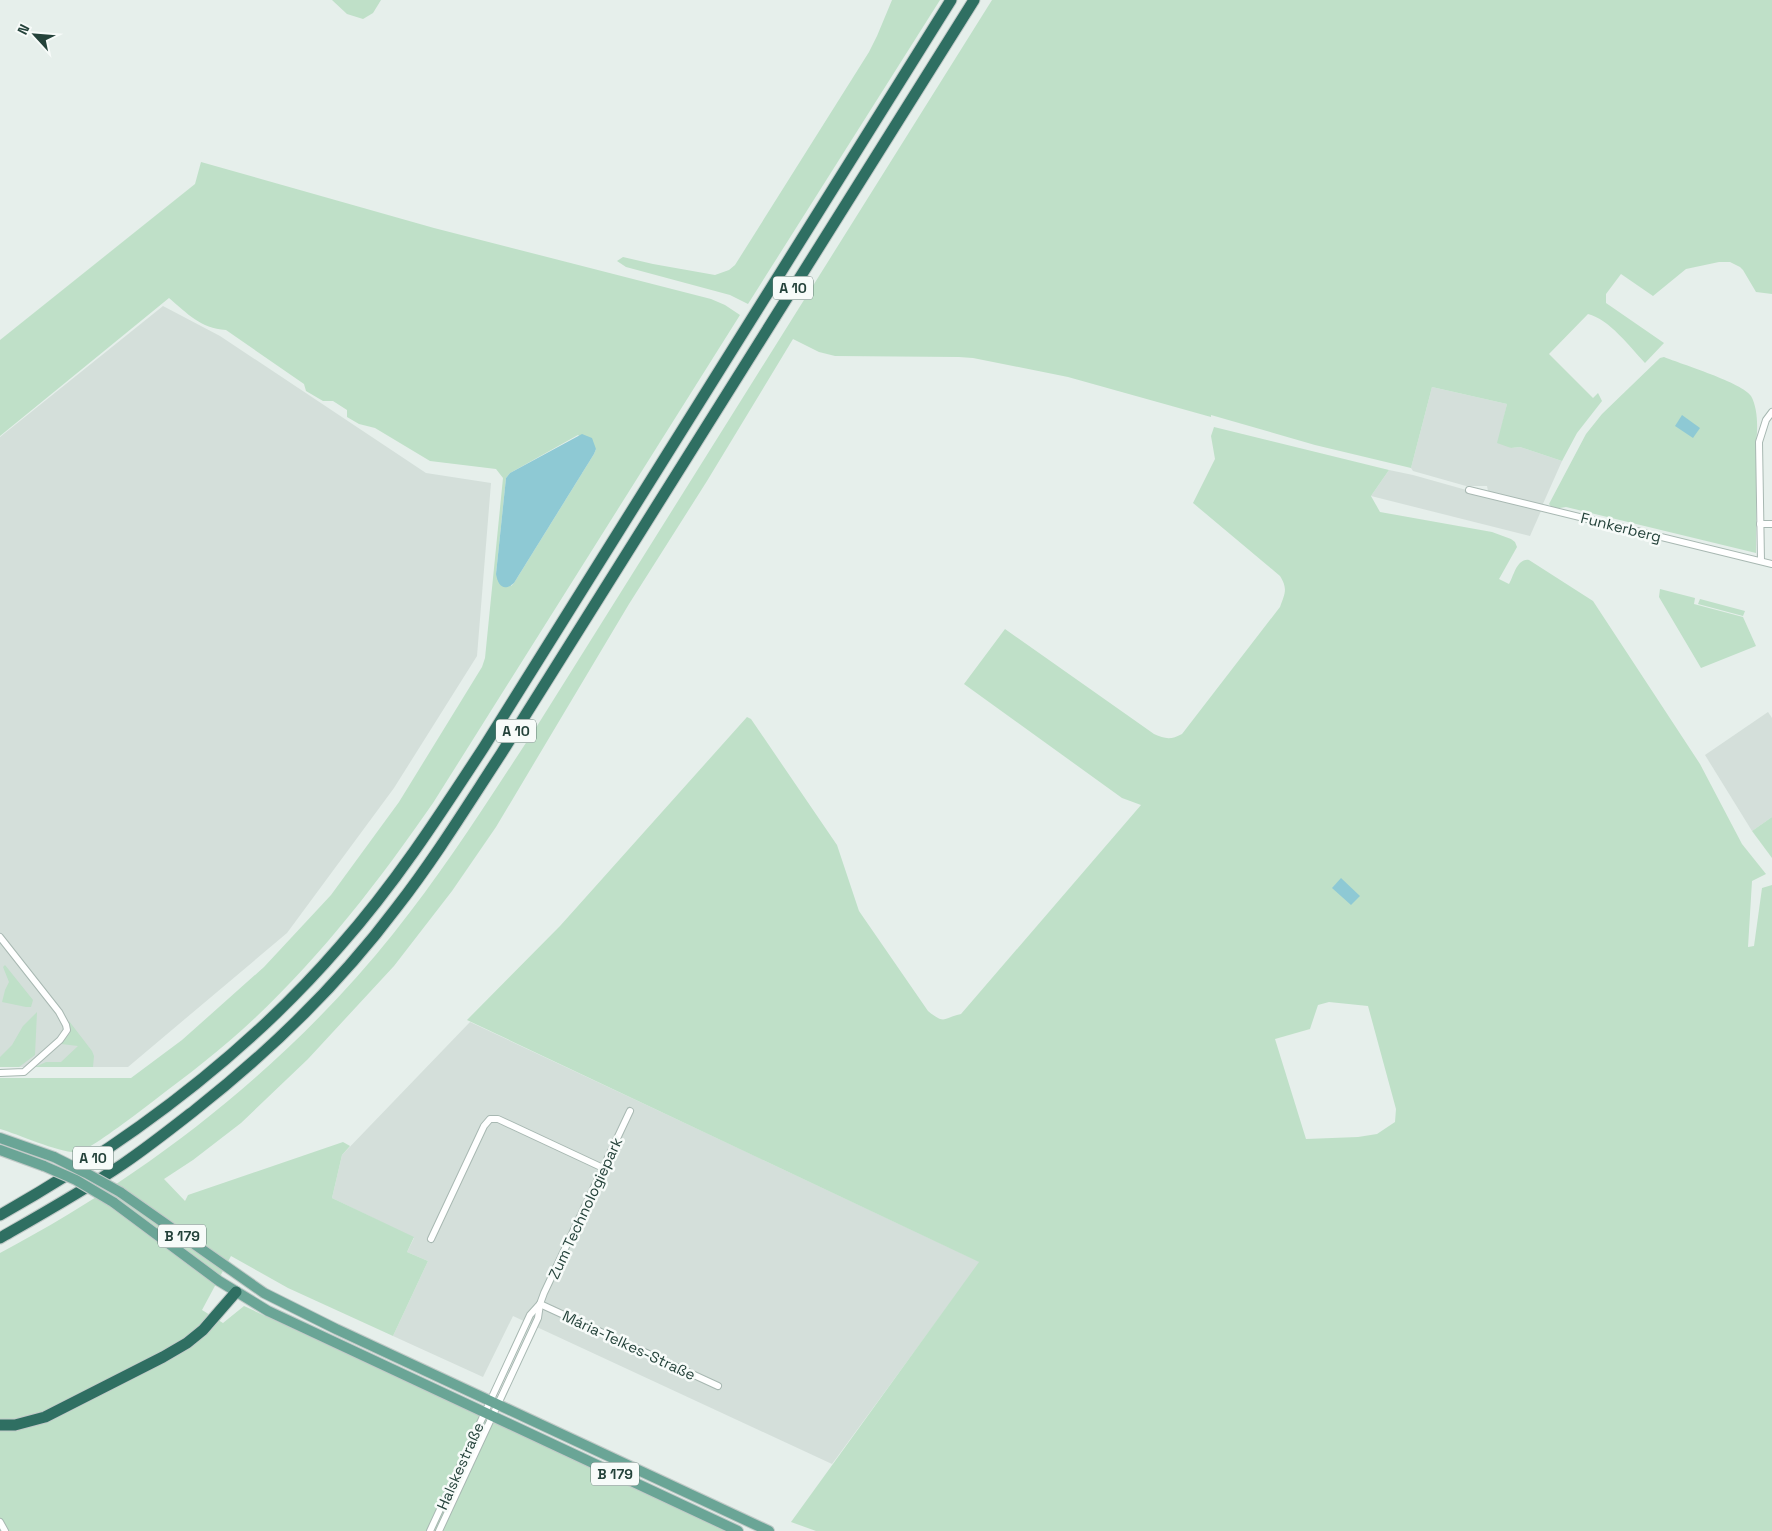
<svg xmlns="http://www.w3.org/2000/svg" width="1772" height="1531" font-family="'Space Grotesk',sans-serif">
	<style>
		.built { fill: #d4dfda }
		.green { fill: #bfe0c8; fill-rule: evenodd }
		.water { fill: #8ec9d4 }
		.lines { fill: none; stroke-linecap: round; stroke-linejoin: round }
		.minor-casing { stroke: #a8b8b2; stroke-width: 8 }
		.primary-casing { stroke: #c2cac8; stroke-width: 12 }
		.motorway-casing { stroke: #c2cac8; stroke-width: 13 }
		.minor { stroke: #fff; stroke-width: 6 }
		.primary { stroke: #6aa596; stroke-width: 10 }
		.motorway { stroke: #2f6f62; stroke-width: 11 }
		.primary-bridge-casing { stroke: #c2cac8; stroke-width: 12; stroke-linecap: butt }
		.primary-bridge { stroke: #6aa596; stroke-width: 10 }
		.labels { text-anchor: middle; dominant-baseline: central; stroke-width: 5; stroke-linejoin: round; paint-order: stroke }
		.shield { fill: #f7fbf9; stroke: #637a73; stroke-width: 1 }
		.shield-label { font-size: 14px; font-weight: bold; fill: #24423a }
		.street-label { font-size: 15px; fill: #24423a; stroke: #f7fbf9 }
	</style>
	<rect width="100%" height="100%" fill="#e6efeb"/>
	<g class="built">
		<polygon points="163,306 220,336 426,473 491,483 477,656 394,788 287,933 128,1067 0,1067 0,437"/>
		<polygon points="1432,387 1507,404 1499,439 1511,448 1520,447 1562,461 1542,506 1488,491 1487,486 1466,486 1413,471 1411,468"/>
		<polygon points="1389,470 1413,475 1541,511 1530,536 1371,496"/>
		<polygon points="1768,712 1772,718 1772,817 1752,831 1705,755"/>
		<polygon points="470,1022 980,1262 832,1464 513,1316 483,1377 393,1336 428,1261 407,1252 414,1238 332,1198 342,1155"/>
	</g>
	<g class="green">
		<polygon points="332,0 381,0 373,13 363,19 347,14"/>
		<polygon points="892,0 940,0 748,304 730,295 626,267 617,261 623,257 653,264 715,275 729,270 735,265 869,52 877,36"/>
		<path d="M992 0H1772V294L1756 292 1743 270 1740 267 1730 262H1719L1686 269 1653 296 1621 274 1606 294V303L1664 343 1645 363C1630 347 1609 319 1588 314L1549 354 1593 398 1598 393 1602 401 1577 433 1562 461 1520 447 1511 448 1497 443 1507 404 1432 387 1411 468 1315 445 1211 415V417L1068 377 973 358 959 357 835 356 819 352 793 339 707 481 629 604 496 827 452 891 394 966 308 1059 241 1123 193 1160 164 1179 185 1201 188 1195 343 1142 350 1146 342 1155 332 1198 414 1237 407 1252 428 1261 393 1336 288 1288 231 1256 202 1310 223 1323 244 1306 726 1531H0V1253C150 1174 287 1066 393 934 446 868 491 796 537 726Z"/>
		<path d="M201 162 434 228 711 299 725 305 740 315 433 803C377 884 316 963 243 1029 210 1059 174 1085 139 1112 128 1120 90 1149 79 1152 64 1155 18 1134 0 1129V1078H131L182 1040 264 967 331 895 399 802 482 667 485 658 503 478 496 469 430 461 375 428 359 424 347 417V410L333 401H323L306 391 304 384 226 330C200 328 188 314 169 298L0 436V340L195 184ZM578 435 596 449 594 454 514 583 511 586 496 574 506 478 510 473Z"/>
		<path d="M1664 357C1681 364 1743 383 1751 396 1758 408 1758 429 1756 442V553L1566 507 1553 509 1549 504 1586 434 1602 414 1660 358Z"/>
		<path d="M1214 427 1389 470 1371 496 1380 512 1492 532 1511 539 1515 542 1517 547 1499 579 1509 584C1514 575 1517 558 1529 560L1593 601 1700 764 1742 844 1766 874 1752 881 1748 947 1754 946 1762 888 1772 885V1531H816L791 1522 979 1262 467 1020 560 926 747 717 751 719 837 845 859 911 928 1011C946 1026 944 1017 961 1014L1141 805 1122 798 964 684 1005 629 1154 734C1165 739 1171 740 1182 734L1280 607C1285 593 1288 589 1280 576L1193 503 1215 459 1211 436ZM1329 1002 1368 1006 1396 1109 1395 1122 1377 1134 1358 1137 1306 1139 1275 1039 1310 1029 1318 1005Z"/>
		<polygon points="1660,589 1695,598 1694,604 1743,617 1756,646 1701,668 1659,597"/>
		<polygon points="1700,599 1745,611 1743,616 1698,604"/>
		<polygon points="1772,817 1772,858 1752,831"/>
		<polygon points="5,965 33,1000 31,1007 26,1007 2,1002 5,990 9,982 3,967"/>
		<polygon points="37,1012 35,1055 19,1067 0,1067 0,1057 12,1045 23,1026"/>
		<polygon points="69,1021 92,1051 94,1056 93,1067 35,1067 46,1062 61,1062 78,1046 61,1044 70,1033"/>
	</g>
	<g class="water">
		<polygon points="1682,415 1700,428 1693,438 1675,426"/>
		<path d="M582 434 592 438 596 449 594 454 514 583C504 592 498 586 496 574L506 478 510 473Z"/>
		<polygon points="1341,878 1360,896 1351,905 1332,888"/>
	</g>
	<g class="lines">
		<defs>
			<g id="minor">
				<polyline points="1469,490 1772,564"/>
				<polyline points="1760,524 1772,524"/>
				<polyline points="1761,561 1759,442 1766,420 1772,412"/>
				<polyline points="0,937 59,1012 66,1025 67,1030 60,1040 24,1072 0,1073"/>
				<polyline points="431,1239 484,1126 490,1119 498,1119 603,1168"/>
				<polyline points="540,1304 718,1386"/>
				<polyline points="0,1522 5,1531"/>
				<polyline points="430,1531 530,1315 539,1305"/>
				<polyline points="439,1531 538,1318 540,1304 544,1293 630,1111"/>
			</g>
			<g id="primary">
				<polyline points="0,1138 54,1157"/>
				<polyline points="0,1150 44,1166"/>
				<polyline points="120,1192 264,1293 336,1329 769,1531"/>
				<polyline points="113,1202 219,1281 268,1311 738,1531"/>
			</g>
			<g id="motorway">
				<path d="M0 1215C126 1144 245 1056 340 946 395 884 439 816 484 747L951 0"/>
				<path d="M0 1238C42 1214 83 1191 123 1164 148 1147 172 1128 195 1110 270 1051 340 983 397 907 435 858 467 806 501 754L974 0"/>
				<polyline points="0,1425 15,1425 45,1417 163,1357 187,1343 203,1330 236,1292"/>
			</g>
		</defs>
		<use href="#minor" class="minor-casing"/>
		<use href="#primary" class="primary-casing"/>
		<use href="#motorway" class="motorway-casing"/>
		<use href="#minor" class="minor"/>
		<use href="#primary" class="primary"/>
		<use href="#motorway" class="motorway"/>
		<defs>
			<g id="primary-bridge">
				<polyline points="54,1157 86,1173 120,1192"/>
				<polyline points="44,1166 76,1180 113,1202"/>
			</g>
		</defs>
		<use href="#primary-bridge" class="primary-bridge-casing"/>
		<use href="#primary-bridge" class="primary-bridge"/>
	</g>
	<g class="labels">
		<g class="shield">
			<rect x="773" y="276.5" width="40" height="23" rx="4"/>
			<rect x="496" y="719.5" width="40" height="23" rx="4"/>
			<rect x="73" y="1146.5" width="40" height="23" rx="4"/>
			<rect x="158" y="1224.5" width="48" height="23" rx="4"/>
			<rect x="591" y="1462.5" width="48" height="23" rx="4"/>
		</g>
		<g class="shield-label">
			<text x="793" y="288">A 10</text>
			<text x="516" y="731">A 10</text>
			<text x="93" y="1158">A 10</text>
			<text x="182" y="1236">B 179</text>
			<text x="615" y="1474">B 179</text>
		</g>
		<g class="street-label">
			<text transform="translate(1621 527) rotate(14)">Funkerberg</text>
			<text transform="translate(585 1208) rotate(-65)">Zum Technologiepark</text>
			<text transform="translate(629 1345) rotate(25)">Mária-Telkes-Straße</text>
			<text transform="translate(460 1466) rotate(-66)">Halskestraße</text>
		</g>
	</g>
	<g transform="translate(35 35) rotate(296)" stroke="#f7fbf9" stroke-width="4" paint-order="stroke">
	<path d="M0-4L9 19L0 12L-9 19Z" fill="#24423a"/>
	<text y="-8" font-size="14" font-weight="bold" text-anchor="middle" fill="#24423a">N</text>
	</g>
</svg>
